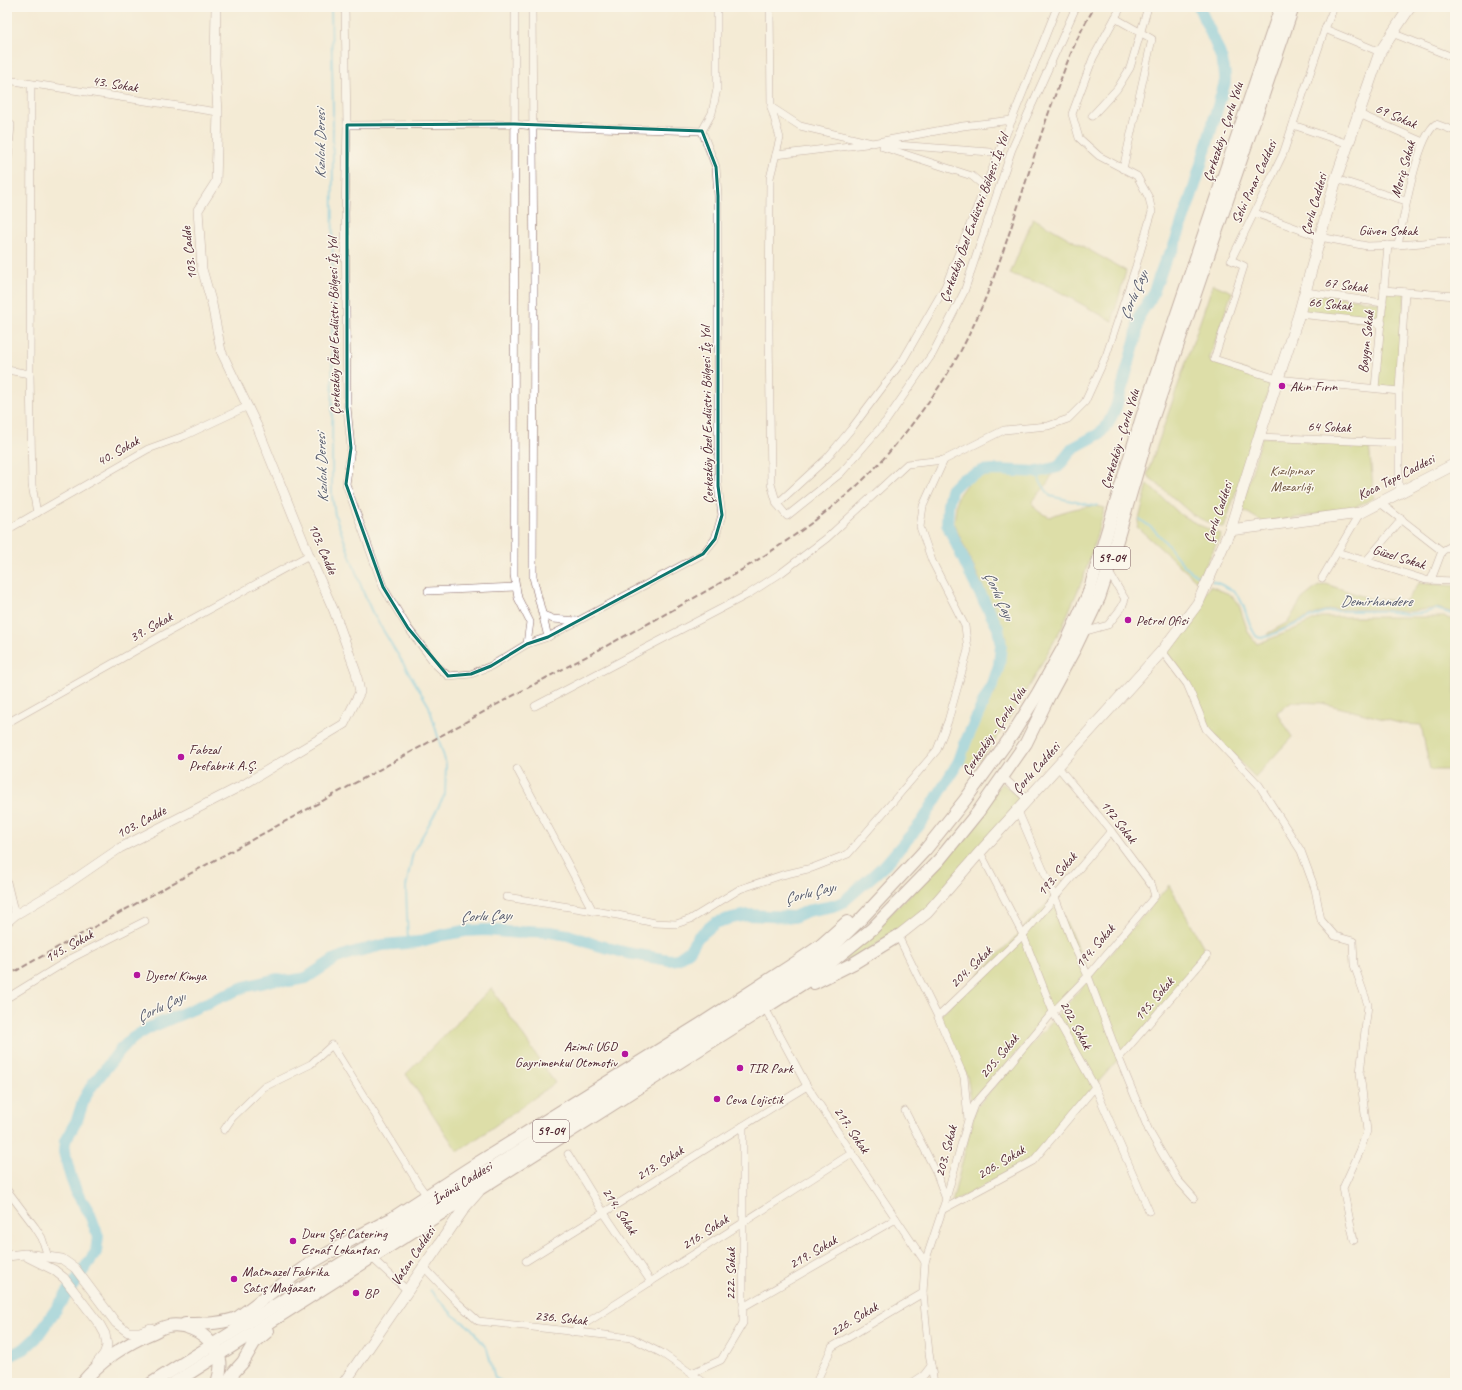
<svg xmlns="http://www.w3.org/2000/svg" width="1462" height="1390" font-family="Caveat,sans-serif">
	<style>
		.green { fill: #c0cf72; stroke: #85774e }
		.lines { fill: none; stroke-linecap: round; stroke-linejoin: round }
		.stream { stroke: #64c3e2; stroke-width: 2 }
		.river { stroke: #64c3e2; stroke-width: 12 }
		.minor-casing { stroke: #866666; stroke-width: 8 }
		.tertiary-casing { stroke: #866666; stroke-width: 10 }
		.secondary-casing { stroke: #866666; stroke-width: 12 }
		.primary-casing { stroke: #866666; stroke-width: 14 }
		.minor { stroke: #fff; stroke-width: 7 }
		.tertiary { stroke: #fff; stroke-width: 9 }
		.secondary { stroke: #fff; stroke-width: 11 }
		.primary { stroke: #fff; stroke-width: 12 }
		.rail { stroke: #4a1f2b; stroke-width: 2; stroke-dasharray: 6 3; stroke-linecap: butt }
		.marked { fill: none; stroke: #0f766e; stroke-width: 3; stroke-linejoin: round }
		.poi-dot { fill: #b5179e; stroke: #fbf7ec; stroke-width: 1.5 }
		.labels { text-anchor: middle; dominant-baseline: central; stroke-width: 3; stroke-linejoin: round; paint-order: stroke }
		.shield { fill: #fbf7ec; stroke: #7f6065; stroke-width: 1 }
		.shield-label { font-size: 13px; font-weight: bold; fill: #4a1f2b }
		.street-label { font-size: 14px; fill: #4a1f2b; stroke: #fbf7ec }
		.poi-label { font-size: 14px; fill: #4a1f2b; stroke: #fbf7ec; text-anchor: start }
		.park-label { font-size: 14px; fill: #6d5440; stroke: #fbf7ec }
		.water-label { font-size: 15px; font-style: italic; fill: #53586b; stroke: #fbf7ec }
	</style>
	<rect width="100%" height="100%" fill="#fbf7ec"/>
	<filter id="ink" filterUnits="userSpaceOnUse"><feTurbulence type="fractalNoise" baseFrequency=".025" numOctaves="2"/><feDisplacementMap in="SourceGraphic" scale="8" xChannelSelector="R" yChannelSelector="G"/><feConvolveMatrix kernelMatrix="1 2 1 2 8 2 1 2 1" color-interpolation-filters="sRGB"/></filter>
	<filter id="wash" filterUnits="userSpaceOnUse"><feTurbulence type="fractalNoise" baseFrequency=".012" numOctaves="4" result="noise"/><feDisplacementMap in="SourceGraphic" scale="16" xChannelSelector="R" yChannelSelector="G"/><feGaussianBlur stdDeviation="0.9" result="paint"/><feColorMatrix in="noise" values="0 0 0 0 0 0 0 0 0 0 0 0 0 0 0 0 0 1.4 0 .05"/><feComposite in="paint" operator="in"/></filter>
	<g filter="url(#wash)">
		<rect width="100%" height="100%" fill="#f4ebd5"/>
		<g class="green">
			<polygon points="1033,218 1126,271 1112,321 1049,286 1010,274"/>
			<polygon points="1213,284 1232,292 1209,360 1272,380 1224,528 1205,521 1193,515 1147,475"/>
			<polygon points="1384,290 1405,292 1399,391 1375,388 1381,323 1299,314 1306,292 1383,303"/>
			<polygon points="1262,437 1369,444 1374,498 1353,508 1289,519 1263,522 1241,509"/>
			<path d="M1052 466C1054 481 1040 491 1032 502 1035 511 1042 514 1050 517 1063 511 1091 503 1105 508L1084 576 1062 627 1022 698 990 748 971 768 962 763 967 745 977 720 995 693 1006 637 954 524 957 497 971 478 1031 470Z"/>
			<polygon points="1148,484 1181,515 1199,525 1221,534 1200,577 1199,583 1137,527"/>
			<polygon points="1419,583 1455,586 1455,613 1437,608 1404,612 1383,609 1335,609 1323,611 1306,618 1268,635 1268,633 1288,622 1302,599 1317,587 1326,584 1371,599 1406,601"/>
			<polygon points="1210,586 1229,594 1238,602 1248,632 1257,644 1288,632 1321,617 1445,617 1455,621 1455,770 1430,770 1421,725 1403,724 1322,703 1292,702 1277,712 1292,737 1255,777 1207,727 1189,684 1164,651"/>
			<polygon points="1002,783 1025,802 926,912 857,957 843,961 911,894"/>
			<polygon points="1169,885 1208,955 1032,1159 952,1203 976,1107 1090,978"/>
			<polygon points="1054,896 1088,971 974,1101 971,1100 967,1076 939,1017"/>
			<polygon points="491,988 555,1083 458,1152 406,1074"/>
		</g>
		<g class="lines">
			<g class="stream">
				<polyline points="331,7 333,110 332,496 335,515 364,594 372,612 429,706 446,764 445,794 432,819 413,852 406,887 408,943"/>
				<polyline points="1038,472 1040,481 1050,496 1094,506 1097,505"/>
				<path d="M1140 519C1146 524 1154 529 1159 535 1174 550 1183 572 1204 578"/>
				<path d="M1212 581C1252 595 1238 607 1256 636L1260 638 1269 636 1324 612 1339 611H1384L1405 614 1423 613 1436 609 1455 615"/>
				<polyline points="430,1290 453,1315 471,1328 487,1349 495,1378 505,1383"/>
			</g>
			<path class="river" d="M7 1357 24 1349 36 1338 96 1252 98 1236 89 1212 77 1193 71 1178 64 1152 65 1141 77 1120 84 1099 91 1087 121 1049 133 1038 149 1028 244 987 277 979 289 981 306 978 335 959 351 953 383 945 418 942 442 935 465 931 486 930 518 933 528 931 550 932 568 935 593 944 627 953 669 960 678 959 689 951 698 937 715 923 728 919 747 915 794 917 807 911 833 906 843 902 886 864 922 822 959 761 966 741 984 701 993 684 999 665 1001 645 998 628 973 580 947 524 948 504 951 490 961 480 982 471 993 470 1038 472 1058 467 1073 448 1099 434 1108 424 1116 407 1124 381 1136 337 1139 316 1152 296 1165 261 1173 249 1195 185 1225 82C1227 60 1207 27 1199 7"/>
		</g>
	</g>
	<g filter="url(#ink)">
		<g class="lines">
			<defs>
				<g id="minor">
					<polyline points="345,7 347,125 345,213 347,407 351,448 346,484 383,587 408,628 436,665 448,676 471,674 491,666 527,644 548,637 703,554 715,539 722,515 718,486 718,196 716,167 702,131 712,113 717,89 717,7"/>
					<polyline points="515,7 514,575 518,598 530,622 527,644"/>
					<polyline points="532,7 534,281 533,577 548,637"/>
					<polyline points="770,7 771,107 780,138 770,178 769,333 771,484 777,504 787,516 841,473 886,421 933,353 964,292 1012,149 1076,7"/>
					<polyline points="1334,7 1325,29 1283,154 1231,260 1244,266 1214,359 1277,379 1399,391"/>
					<polyline points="1115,18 1152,39 1123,169"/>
					<polyline points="1325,29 1380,52"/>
					<polyline points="1392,33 1455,58"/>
					<polyline points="7,80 218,112"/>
					<polyline points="31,84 30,374 32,485 37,513"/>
					<polyline points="771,107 800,126 872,143 963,126 1012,120"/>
					<polyline points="1359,114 1423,142"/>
					<polyline points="1092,116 1117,89 1130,68 1148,7"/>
					<polyline points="347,125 514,124 533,126 702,131"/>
					<polyline points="1293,125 1349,144"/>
					<polyline points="883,144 990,152"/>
					<polyline points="883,147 972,176 985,187"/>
					<polyline points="776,155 866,144"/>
					<polyline points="7,171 11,125"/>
					<polyline points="1336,179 1406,201"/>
					<polyline points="1255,213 1320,237 1367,246 1398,245 1445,241 1455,244"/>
					<path d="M1398 245C1403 221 1417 136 1436 124L1455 131"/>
					<polyline points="1384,290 1455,296"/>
					<polyline points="1306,292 1383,303"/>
					<polyline points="1299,314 1382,323"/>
					<polyline points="7,370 30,374"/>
					<polyline points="1375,388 1388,245"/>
					<polyline points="1259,437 1399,443"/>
					<polyline points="1399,492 1399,391 1405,292"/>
					<polyline points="1379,502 1442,551"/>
					<polyline points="777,504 827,458 852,428 903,360 945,287 1057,7"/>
					<polyline points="7,530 148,449 184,436 248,406"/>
					<polyline points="1337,552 1426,580 1455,581"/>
					<polyline points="1366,561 1402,519"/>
					<polyline points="1322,578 1360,513"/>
					<polyline points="1431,580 1442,551 1455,544"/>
					<polyline points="428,591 516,587"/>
					<polyline points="543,615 553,619 577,621"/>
					<polyline points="1083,632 1108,625 1122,607 1125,599 1108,571"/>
					<polyline points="1162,651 1187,684 1206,729 1259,785 1301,851 1315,889 1321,920 1335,936 1353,941 1354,965 1368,1005 1360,1073 1367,1131 1360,1151 1343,1188 1354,1240"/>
					<polyline points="535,706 747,595 781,573 827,538 907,464 944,460 1004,430 1048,426 1068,419 1085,402 1106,356 1136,266 1152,212 1149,198 1137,176 1099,156 1079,138 1072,114 1093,58 1121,7"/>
					<polyline points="7,723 172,630 309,555"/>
					<polyline points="517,769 593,911"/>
					<polyline points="1003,777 1028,800"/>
					<polyline points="1018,811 1055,897 1073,944 1088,976 1119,1058 1149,1131 1177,1179 1194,1198"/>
					<polyline points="980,852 1023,935 1053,1012 1095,1087 1149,1211"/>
					<polyline points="7,882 15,915"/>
					<polyline points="506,897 613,914 655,923 676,924 691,919 740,889 782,875 812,868 848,854 937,750 948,721 968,650 965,626 932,561 920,527 923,506 944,460"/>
					<polyline points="898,936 938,1017 964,1077 968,1120 946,1199 925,1262 923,1293 929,1353 934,1383"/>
					<polyline points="7,998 72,958 145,921"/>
					<polyline points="765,1008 807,1086 925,1262"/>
					<polyline points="938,1017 1023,935 1111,831"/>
					<polyline points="1119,1058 1207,956"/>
					<polyline points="905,1111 936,1172 946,1199"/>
					<polyline points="969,1118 974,1105 1008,1066 1053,1012 1088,976 1155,896 1152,886 1111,831 1058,767"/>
					<polyline points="224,1130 232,1118 264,1087 311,1064 332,1045 419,1185 427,1196"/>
					<polyline points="568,1154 604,1213 651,1282"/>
					<polyline points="7,1190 35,1227 42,1238 48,1257"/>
					<polyline points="942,1210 1033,1161 1095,1087"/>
					<polyline points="372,1258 408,1291"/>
					<polyline points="526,1261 807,1086"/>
					<polyline points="424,1267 456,1301 478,1321 632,1338 663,1354 705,1383"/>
					<polyline points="743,1307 896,1219"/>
					<polyline points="572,1332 852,1153"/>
					<polyline points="692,1373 721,1360 743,1323 743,1126"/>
					<polyline points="816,1383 832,1347 923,1293"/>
					<polyline points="912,1383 924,1375 931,1366"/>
				</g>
				<g id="tertiary">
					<polyline points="7,922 15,915 66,885 120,848 243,785 344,724 360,692 356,672 334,611 309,555 257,426 221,351 212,304 202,269 198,210 216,182 218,112 215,64 216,7"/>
					<polyline points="7,1256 25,1254 62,1259 75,1268 116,1323 128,1332 140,1332 151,1328"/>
					<polyline points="28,1257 54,1270 64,1278 100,1325 105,1334 107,1346 104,1354 97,1363"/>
				</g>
				<g id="secondary">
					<polyline points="1230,530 1360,513 1455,464"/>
					<polyline points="898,936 927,913 980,852 1162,651 1198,603 1230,530 1259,437 1299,314 1336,179 1380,52 1410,7"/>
					<polyline points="344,1383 465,1207 478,1192"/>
				</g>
				<g id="primary">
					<polyline points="814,983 854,963 898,936"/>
					<polyline points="237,1318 311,1263 351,1240 391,1219 468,1169 701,1024 798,961 820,946 847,922"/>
					<path d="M185 1324C205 1324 226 1324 244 1315"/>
					<path d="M82 1383C100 1361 127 1343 154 1332 158 1330 163 1327 168 1326 184 1323 201 1331 211 1343 223 1357 222 1367 217 1383"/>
					<polyline points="152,1383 627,1083 803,971 828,951 861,919 926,849 965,800 1012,735 1038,693 1066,643 1088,595 1142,417 1281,7"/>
					<polyline points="174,1383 810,979 872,929 939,860 978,812 1026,743 1048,698 1075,648 1099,598 1108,571 1152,420 1293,7"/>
					<polyline points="227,1383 234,1372 243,1362 254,1343 268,1331"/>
				</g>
			</defs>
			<use href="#minor" class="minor-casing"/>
			<use href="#tertiary" class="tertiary-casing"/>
			<use href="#secondary" class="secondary-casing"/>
			<use href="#primary" class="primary-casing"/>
			<use href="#minor" class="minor"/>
			<use href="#tertiary" class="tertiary"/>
			<use href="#secondary" class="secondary"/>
			<use href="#primary" class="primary"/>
			<path class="rail" d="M7 976C169 884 333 796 496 705 547 677 599 650 651 622 718 585 785 547 843 498 878 469 908 431 934 394 993 311 1015 207 1049 112 1062 76 1074 39 1095 7"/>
		</g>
	</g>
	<path d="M0 0H1462V1390H0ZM514 124 702 131 716 167 718 196V486L722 515 715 539 703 554 548 637 527 644 491 666 471 674 448 676 408 628 383 587 346 484 351 448 347 407V125Z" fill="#f4ebd5" fill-opacity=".55" fill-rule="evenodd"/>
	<path class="marked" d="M514 124 702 131 716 167 718 196V486L722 515 715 539 703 554 548 637 527 644 491 666 471 674 448 676 408 628 383 587 346 484 351 448 347 407V125Z"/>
	<g class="poi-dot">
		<circle cx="1282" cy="386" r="4"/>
		<circle cx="1128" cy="620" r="4"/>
		<circle cx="181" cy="757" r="4"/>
		<circle cx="137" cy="975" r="4"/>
		<circle cx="625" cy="1054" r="4"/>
		<circle cx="740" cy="1068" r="4"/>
		<circle cx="717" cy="1099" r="4"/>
		<circle cx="293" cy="1241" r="4"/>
		<circle cx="234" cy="1279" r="4"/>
		<circle cx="356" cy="1293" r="4"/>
	</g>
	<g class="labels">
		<g class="shield">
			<rect x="1094" y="547" width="36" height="22" rx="3"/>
			<rect x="533" y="1120" width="36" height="22" rx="3"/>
		</g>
		<g class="shield-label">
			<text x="1112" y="558">59-04</text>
			<text x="551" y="1131">59-04</text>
		</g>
		<g class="street-label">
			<text transform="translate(115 84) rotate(9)">43. Sokak</text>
			<text transform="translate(1396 116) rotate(23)">69 Sokak</text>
			<text transform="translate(1223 132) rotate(-72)">Çerkezköy - Çorlu Yolu</text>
			<text transform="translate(1403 169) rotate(-74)">Meriç Sokak</text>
			<text transform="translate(1254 182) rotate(-65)">Selvi Pınar Caddesi</text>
			<text transform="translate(1314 204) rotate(-74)">Çorlu Caddesi</text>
			<text transform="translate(974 218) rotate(-70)">Çerkezköy Özel Endüstri Bölgesi İç Yol</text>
			<text x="1388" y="230">Güven Sokak</text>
			<text transform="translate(189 253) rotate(-97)">103. Cadde</text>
			<text transform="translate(1346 285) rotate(8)">67 Sokak</text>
			<text transform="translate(1330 304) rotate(6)">66 Sokak</text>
			<text transform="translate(334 326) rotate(-91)">Çerkezköy Özel Endüstri Bölgesi İç Yol</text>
			<text transform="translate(1366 342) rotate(-84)">Baygın Sokak</text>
			<text transform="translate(707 415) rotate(-91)">Çerkezköy Özel Endüstri Bölgesi İç Yol</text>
			<text transform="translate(1329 427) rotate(2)">64 Sokak</text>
			<text transform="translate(1120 439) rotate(-73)">Çerkezköy - Çorlu Yolu</text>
			<text transform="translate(118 451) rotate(-30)">40. Sokak</text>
			<text transform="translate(1396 477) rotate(-27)">Koca Tepe Caddesi</text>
			<text transform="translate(1218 512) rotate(-71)">Çorlu Caddesi</text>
			<text transform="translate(323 549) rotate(67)">103. Cadde</text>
			<text transform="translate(1399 557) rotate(17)">Güzel Sokak</text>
			<text transform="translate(151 627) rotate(-29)">39. Sokak</text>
			<text transform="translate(994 731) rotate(-56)">Çerkezköy - Çorlu Yolu</text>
			<text transform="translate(1036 768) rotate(-48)">Çorlu Caddesi</text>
			<text transform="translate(141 822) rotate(-28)">103. Cadde</text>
			<text transform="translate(1119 822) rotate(52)">192 Sokak</text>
			<text transform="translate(1057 874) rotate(-49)">193. Sokak</text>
			<text transform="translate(69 946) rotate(-29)">145. Sokak</text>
			<text transform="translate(1095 946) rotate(-49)">194. Sokak</text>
			<text transform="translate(971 967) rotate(-44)">204. Sokak</text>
			<text transform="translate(1154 999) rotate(-49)">195. Sokak</text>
			<text transform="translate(1076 1025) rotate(62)">202. Sokak</text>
			<text transform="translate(999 1056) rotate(-50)">205. Sokak</text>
			<text transform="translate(852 1130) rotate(56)">217. Sokak</text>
			<text transform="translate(946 1151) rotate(-75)">203. Sokak</text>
			<text transform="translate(1001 1162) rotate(-31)">206. Sokak</text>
			<text transform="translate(660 1163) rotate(-32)">213. Sokak</text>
			<text transform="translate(462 1183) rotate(-32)">İnönü Caddesi</text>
			<text transform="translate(620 1211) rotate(57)">214. Sokak</text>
			<text transform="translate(705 1232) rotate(-33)">216. Sokak</text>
			<text transform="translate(813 1252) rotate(-30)">219. Sokak</text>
			<text transform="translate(413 1256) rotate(-56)">Vatan Caddesi</text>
			<text transform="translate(730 1274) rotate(-90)">222. Sokak</text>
			<text transform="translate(561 1318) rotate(6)">236. Sokak</text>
			<text transform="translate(854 1319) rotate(-31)">226. Sokak</text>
		</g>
		<g class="poi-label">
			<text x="1290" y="386">Akın Fırın</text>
			<text x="1136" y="620">Petrol Ofisi</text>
			<text x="189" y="749">Fabzal<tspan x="189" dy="16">Prefabrik A.Ş.</tspan></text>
			<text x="145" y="975">Dyesol Kimya</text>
			<text x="617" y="1046" text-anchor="end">Azimli UGD<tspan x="617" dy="16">Gayrimenkul Otomotiv</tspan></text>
			<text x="748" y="1068">TIR Park</text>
			<text x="725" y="1099">Ceva Lojistik</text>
			<text x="301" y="1233">Duru Şef Catering<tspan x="301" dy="16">Esnaf Lokantası</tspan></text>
			<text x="242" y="1271">Matmazel Fabrika<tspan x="242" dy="16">Satış Mağazası</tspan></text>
			<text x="364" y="1293">BP</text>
		</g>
		<g class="park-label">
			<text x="1292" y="470">Kızılpınar<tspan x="1292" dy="16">Mezarlığı</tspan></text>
		</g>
		<g class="water-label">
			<text transform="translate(320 144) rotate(-90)">Kızılcık Deresi</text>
			<text transform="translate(1134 295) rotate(-67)">Çorlu Çayı</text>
			<text transform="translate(322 468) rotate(-92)">Kızılcık Deresi</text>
			<text transform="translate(999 596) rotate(65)">Çorlu Çayı</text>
			<text x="1376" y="601">Demirhandere</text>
			<text transform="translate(810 893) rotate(-14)">Çorlu Çayı</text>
			<text transform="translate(486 916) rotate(-2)">Çorlu Çayı</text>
			<text transform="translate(161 1007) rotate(-26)">Çorlu Çayı</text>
		</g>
	</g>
	<rect width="1462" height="1390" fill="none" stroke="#fbf7ec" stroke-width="24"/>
</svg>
